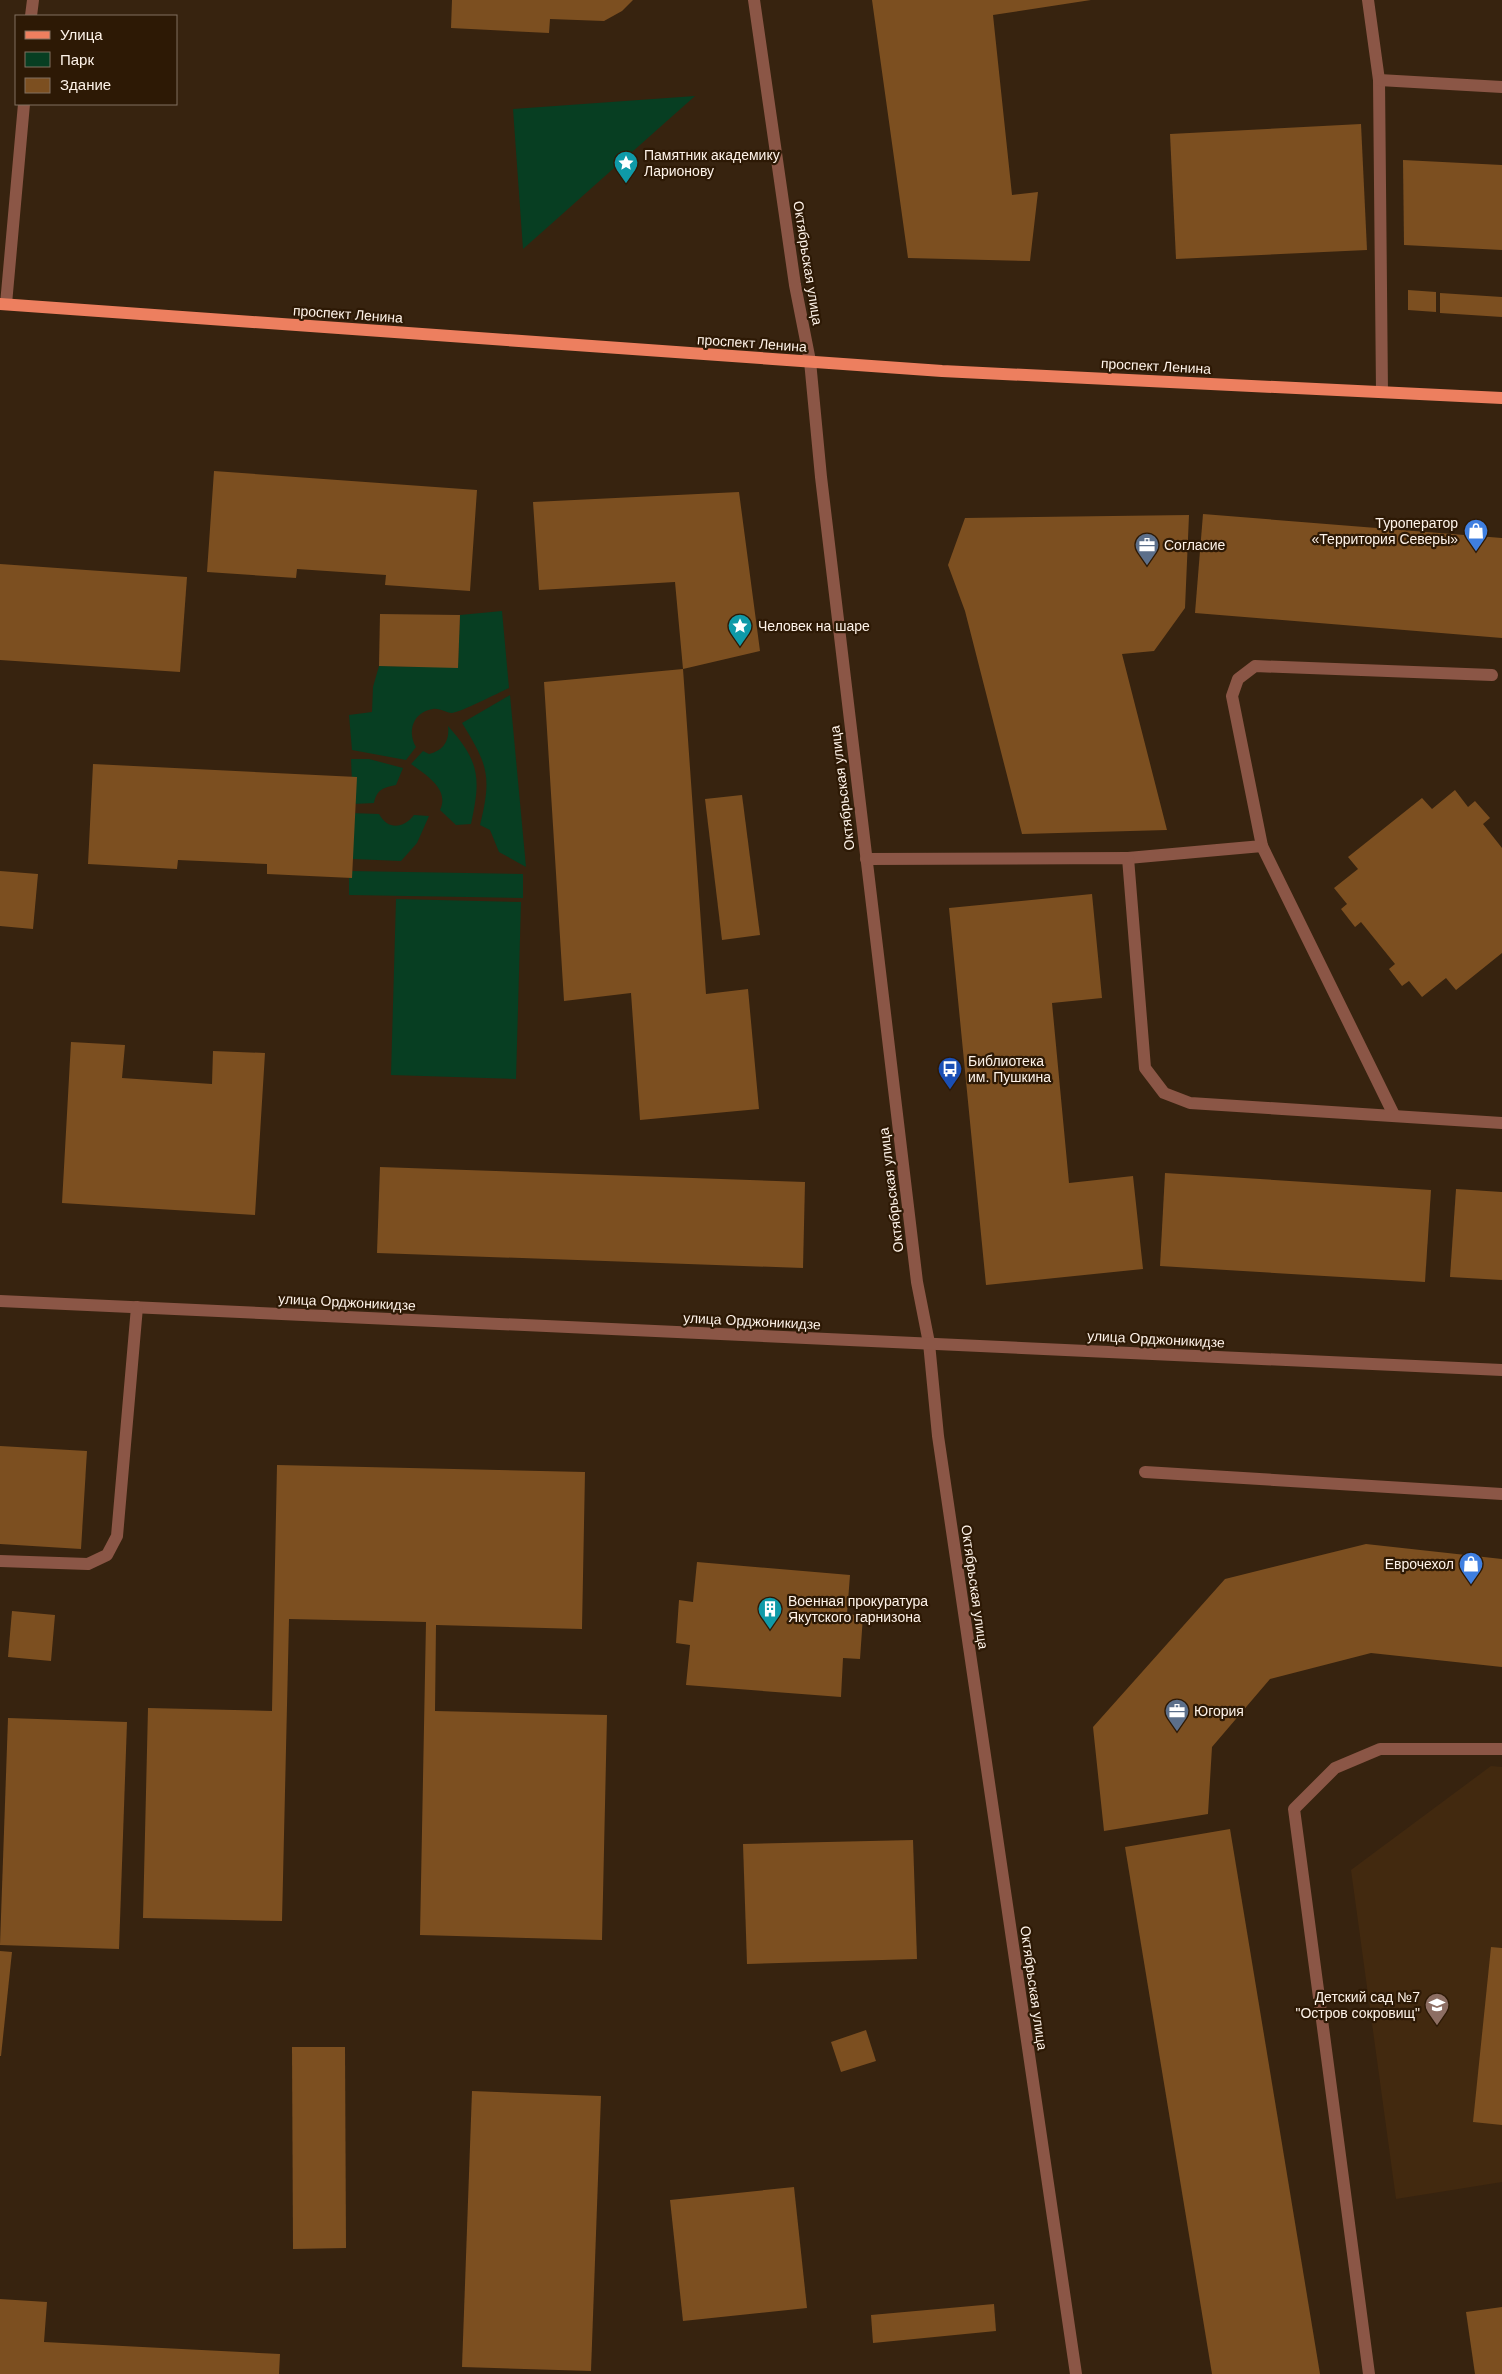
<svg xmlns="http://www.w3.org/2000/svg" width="1502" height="2374" font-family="Arial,sans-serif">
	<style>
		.built { fill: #42290f }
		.green { fill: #073e22 }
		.building { fill: #7c4f20 }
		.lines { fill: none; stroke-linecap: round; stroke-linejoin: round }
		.minor { stroke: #8b5646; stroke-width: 12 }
		.major { stroke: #ed7f5f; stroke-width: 12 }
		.labels { text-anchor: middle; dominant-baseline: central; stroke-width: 4.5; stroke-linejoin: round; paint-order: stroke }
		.poi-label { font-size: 14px; fill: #fef3e9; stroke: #2d1905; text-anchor: start }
		.street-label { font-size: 14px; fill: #fef3e9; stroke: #2d1905 }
	</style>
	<rect width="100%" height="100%" fill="#37230f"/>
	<polygon class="built" points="1491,1766 1502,1767 1502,2182 1396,2199 1351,1870"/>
	<g class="green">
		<polygon points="695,96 523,249 513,109"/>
		<path d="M502 611 509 688C498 693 461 712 452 713 446 713 440 708 433 709 413 712 407 731 416 747L406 760 352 750 349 715 372 712 373 687 379 666 458 667 460 615Z"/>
		<path d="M510 695 526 867 499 852 490 830 480 825C492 776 488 765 462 723Z"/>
		<path d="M448 726C480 762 481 778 471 824L456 825 440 810C450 789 426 775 411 764L423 751 429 754C443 751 450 741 448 726Z"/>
		<path d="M351 759H369L403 768 396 785C383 788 377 789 374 803L353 804Z"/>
		<path d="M350 813 379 814C388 830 403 829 414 815L429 816 417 843 401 861 352 859Z"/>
		<polygon points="349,871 523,874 523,898 349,895"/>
		<polygon points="396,899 521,902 516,1079 391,1075"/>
	</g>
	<g class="building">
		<polygon points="452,0 633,0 622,11 604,21 550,19 549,33 451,28"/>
		<polygon points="872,0 1091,0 993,15 1012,195 1038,192 1030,261 908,258"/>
		<polygon points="1361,124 1367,250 1176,259 1170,134"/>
		<polygon points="1403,160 1502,165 1502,250 1404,245"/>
		<polygon points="1408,290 1436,292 1436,312 1408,310"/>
		<polygon points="1440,293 1502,297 1502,317 1440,313"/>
		<polygon points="214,471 477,490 470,591 385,585 386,575 297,569 296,578 207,572"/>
		<polygon points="739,492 760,651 683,669 675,582 539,590 533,502"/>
		<polygon points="1203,514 1502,538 1502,638 1195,613"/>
		<polygon points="1189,515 1185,608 1154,651 1122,654 1167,830 1022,834 965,611 948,565 965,518"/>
		<polygon points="0,564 187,577 180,672 0,660"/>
		<polygon points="380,614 460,615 458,668 379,666"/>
		<polygon points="683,669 706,994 748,989 759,1109 640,1120 631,993 564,1001 544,682"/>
		<polygon points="93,764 357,777 352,878 267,874 267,864 178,860 177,869 88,864"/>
		<polygon points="1455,790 1468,807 1475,801 1490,818 1483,824 1502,848 1502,953 1456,990 1446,978 1422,997 1409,981 1402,986 1389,969 1395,964 1361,922 1355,927 1341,909 1347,904 1334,888 1358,869 1348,857 1422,798 1432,809"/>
		<polygon points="742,795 760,935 722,940 705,799"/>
		<polygon points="0,871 38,874 33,929 0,926"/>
		<polygon points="1092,894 1102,998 1052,1003 1069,1183 1133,1176 1143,1269 986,1285 949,908"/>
		<polygon points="71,1042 125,1045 122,1078 212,1084 213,1051 265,1053 255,1215 62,1203"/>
		<polygon points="380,1167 805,1182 803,1268 377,1253"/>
		<polygon points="1165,1173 1431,1190 1425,1282 1160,1266"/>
		<polygon points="1456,1189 1502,1192 1502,1280 1450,1277"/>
		<polygon points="0,1446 87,1451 81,1549 0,1544"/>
		<polygon points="277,1465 585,1472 582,1629 436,1625 435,1711 607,1715 602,1940 420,1935 426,1622 289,1619 282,1921 143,1918 148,1708 272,1711"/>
		<polygon points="1366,1544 1502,1559 1502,1667 1371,1653 1270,1679 1212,1747 1208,1814 1104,1831 1093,1727 1225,1579"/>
		<polygon points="697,1562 850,1575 847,1614 863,1616 860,1659 843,1658 841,1697 686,1685 690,1645 676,1643 679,1600 693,1602"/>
		<polygon points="12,1611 55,1615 51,1661 8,1657"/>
		<polygon points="8,1718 127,1722 119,1949 0,1945"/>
		<polygon points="1230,1829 1320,2374 1212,2374 1125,1847"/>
		<polygon points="913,1840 917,1959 747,1964 743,1844"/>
		<polygon points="1491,1947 1502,1948 1502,2125 1473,2122"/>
		<polygon points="0,1951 12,1952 1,2056 0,2056"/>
		<polygon points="866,2030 876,2061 841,2072 831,2042"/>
		<polygon points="292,2047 345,2047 346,2248 293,2249"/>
		<polygon points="472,2091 601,2096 591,2371 462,2367"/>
		<polygon points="794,2187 807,2308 683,2321 670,2200"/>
		<polygon points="0,2299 47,2302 44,2342 280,2354 279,2374 0,2374"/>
		<polygon points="994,2304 996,2331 873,2343 871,2315"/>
		<polygon points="1502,2307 1502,2374 1475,2374 1466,2312"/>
	</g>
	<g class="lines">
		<g class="minor">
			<polyline points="754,0 795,285 810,361 821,477 917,1282 929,1343 938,1436 1076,2374"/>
			<polyline points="1368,0 1379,80 1382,392"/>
			<polyline points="31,16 33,0"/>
			<polyline points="1379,80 1502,87"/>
			<polyline points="6,304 24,104"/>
			<polyline points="1262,846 1394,1115"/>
			<polyline points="1128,858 1262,846 1232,696 1238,679 1255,666 1492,675"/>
			<polyline points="866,859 1128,858 1145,1068 1164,1093 1190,1103 1502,1123"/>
			<polyline points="0,1301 1502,1370"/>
			<polyline points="1145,1472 1502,1494"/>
			<polyline points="0,1561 88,1564 107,1555 117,1536 137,1307"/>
			<polyline points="1369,2374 1294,1809 1335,1768 1380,1749 1502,1749"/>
		</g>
		<polyline class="major" points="0,304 942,371 1502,398"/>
	</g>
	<defs>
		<symbol id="sight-pin" viewBox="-11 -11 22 30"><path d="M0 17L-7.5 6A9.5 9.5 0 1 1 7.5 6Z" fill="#0f9aa8" stroke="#2d1905"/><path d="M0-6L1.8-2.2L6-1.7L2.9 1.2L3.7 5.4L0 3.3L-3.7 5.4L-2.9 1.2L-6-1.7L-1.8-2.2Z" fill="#fff"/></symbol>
		<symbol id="shop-pin" viewBox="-11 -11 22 30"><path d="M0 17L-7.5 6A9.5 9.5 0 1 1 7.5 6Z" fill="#3f7fe0" stroke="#2d1905"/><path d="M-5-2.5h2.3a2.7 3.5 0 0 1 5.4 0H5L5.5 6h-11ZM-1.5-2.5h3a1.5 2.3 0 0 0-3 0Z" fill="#fff"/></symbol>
		<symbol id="office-pin" viewBox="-11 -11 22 30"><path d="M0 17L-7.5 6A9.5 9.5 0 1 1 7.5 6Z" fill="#5c6f8a" stroke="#2d1905"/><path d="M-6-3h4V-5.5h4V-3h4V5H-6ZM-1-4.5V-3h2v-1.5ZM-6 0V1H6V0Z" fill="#fff"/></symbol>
		<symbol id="bus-pin" viewBox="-11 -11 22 30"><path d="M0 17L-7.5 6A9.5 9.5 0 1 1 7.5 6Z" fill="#1a4fb4" stroke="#2d1905"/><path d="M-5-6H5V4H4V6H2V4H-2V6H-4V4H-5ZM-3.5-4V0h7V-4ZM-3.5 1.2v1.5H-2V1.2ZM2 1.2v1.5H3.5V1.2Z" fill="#fff"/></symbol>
		<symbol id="building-pin" viewBox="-11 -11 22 30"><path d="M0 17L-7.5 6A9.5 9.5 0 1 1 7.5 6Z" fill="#0f9aa8" stroke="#2d1905"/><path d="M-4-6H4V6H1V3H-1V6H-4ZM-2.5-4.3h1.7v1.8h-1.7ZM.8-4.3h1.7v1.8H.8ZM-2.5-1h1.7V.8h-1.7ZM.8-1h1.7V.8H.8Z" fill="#fff"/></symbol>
		<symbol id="school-pin" viewBox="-11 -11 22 30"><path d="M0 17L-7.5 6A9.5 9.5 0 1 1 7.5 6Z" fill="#8d6e63" stroke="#2d1905"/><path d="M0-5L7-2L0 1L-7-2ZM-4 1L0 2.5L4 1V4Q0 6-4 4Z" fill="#fff"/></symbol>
	</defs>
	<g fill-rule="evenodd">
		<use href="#sight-pin" x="612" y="149" width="28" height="38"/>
		<use href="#shop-pin" x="1462" y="517" width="28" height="38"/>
		<use href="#office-pin" x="1133" y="531" width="28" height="38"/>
		<use href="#sight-pin" x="726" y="612" width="28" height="38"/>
		<use href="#bus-pin" x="936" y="1055" width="28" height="38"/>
		<use href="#shop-pin" x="1457" y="1550" width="28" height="38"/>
		<use href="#building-pin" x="756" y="1595" width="28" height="38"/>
		<use href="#office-pin" x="1163" y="1697" width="28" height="38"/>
		<use href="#school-pin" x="1423" y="1991" width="28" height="38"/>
	</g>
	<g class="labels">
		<g class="poi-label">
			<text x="644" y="155">Памятник академику<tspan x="644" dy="16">Ларионову</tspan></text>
			<text x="1458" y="523" text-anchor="end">Туроператор<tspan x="1458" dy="16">«Территория Северы»</tspan></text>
			<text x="1164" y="545">Согласие</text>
			<text x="758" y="626">Человек на шаре</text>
			<text x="968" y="1061">Библиотека<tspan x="968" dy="16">им. Пушкина</tspan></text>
			<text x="1454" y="1564" text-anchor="end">Еврочехол</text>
			<text x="788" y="1601">Военная прокуратура<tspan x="788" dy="16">Якутского гарнизона</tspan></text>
			<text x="1194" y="1711">Югория</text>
			<text x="1420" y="1997" text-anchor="end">Детский сад №7<tspan x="1420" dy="16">"Остров сокровищ"</tspan></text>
		</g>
		<g class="street-label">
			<text transform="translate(808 263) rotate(81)">Октябрьская улица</text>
			<text transform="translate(348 314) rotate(4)">проспект Ленина</text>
			<text transform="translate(752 343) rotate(4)">проспект Ленина</text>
			<text transform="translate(1156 366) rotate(3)">проспект Ленина</text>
			<text transform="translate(842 788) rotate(-97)">Октябрьская улица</text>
			<text transform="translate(891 1190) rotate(-97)">Октябрьская улица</text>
			<text transform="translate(347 1302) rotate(3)">улица Орджоникидзе</text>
			<text transform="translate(752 1321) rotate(3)">улица Орджоникидзе</text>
			<text transform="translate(1156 1339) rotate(3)">улица Орджоникидзе</text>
			<text transform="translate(975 1587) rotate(82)">Октябрьская улица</text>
			<text transform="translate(1034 1988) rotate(82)">Октябрьская улица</text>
		</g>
	</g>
	<rect x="15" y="15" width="162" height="90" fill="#2d1905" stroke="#817060"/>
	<rect x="25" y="31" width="25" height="8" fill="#ed7f5f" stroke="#817060"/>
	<text x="60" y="40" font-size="15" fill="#fef3e9">Улица</text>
	<rect x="25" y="52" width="25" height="15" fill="#073e22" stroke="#817060"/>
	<text x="60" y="65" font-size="15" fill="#fef3e9">Парк</text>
	<rect x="25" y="78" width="25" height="15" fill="#7c4f20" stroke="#817060"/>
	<text x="60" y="90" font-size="15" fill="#fef3e9">Здание</text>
</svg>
